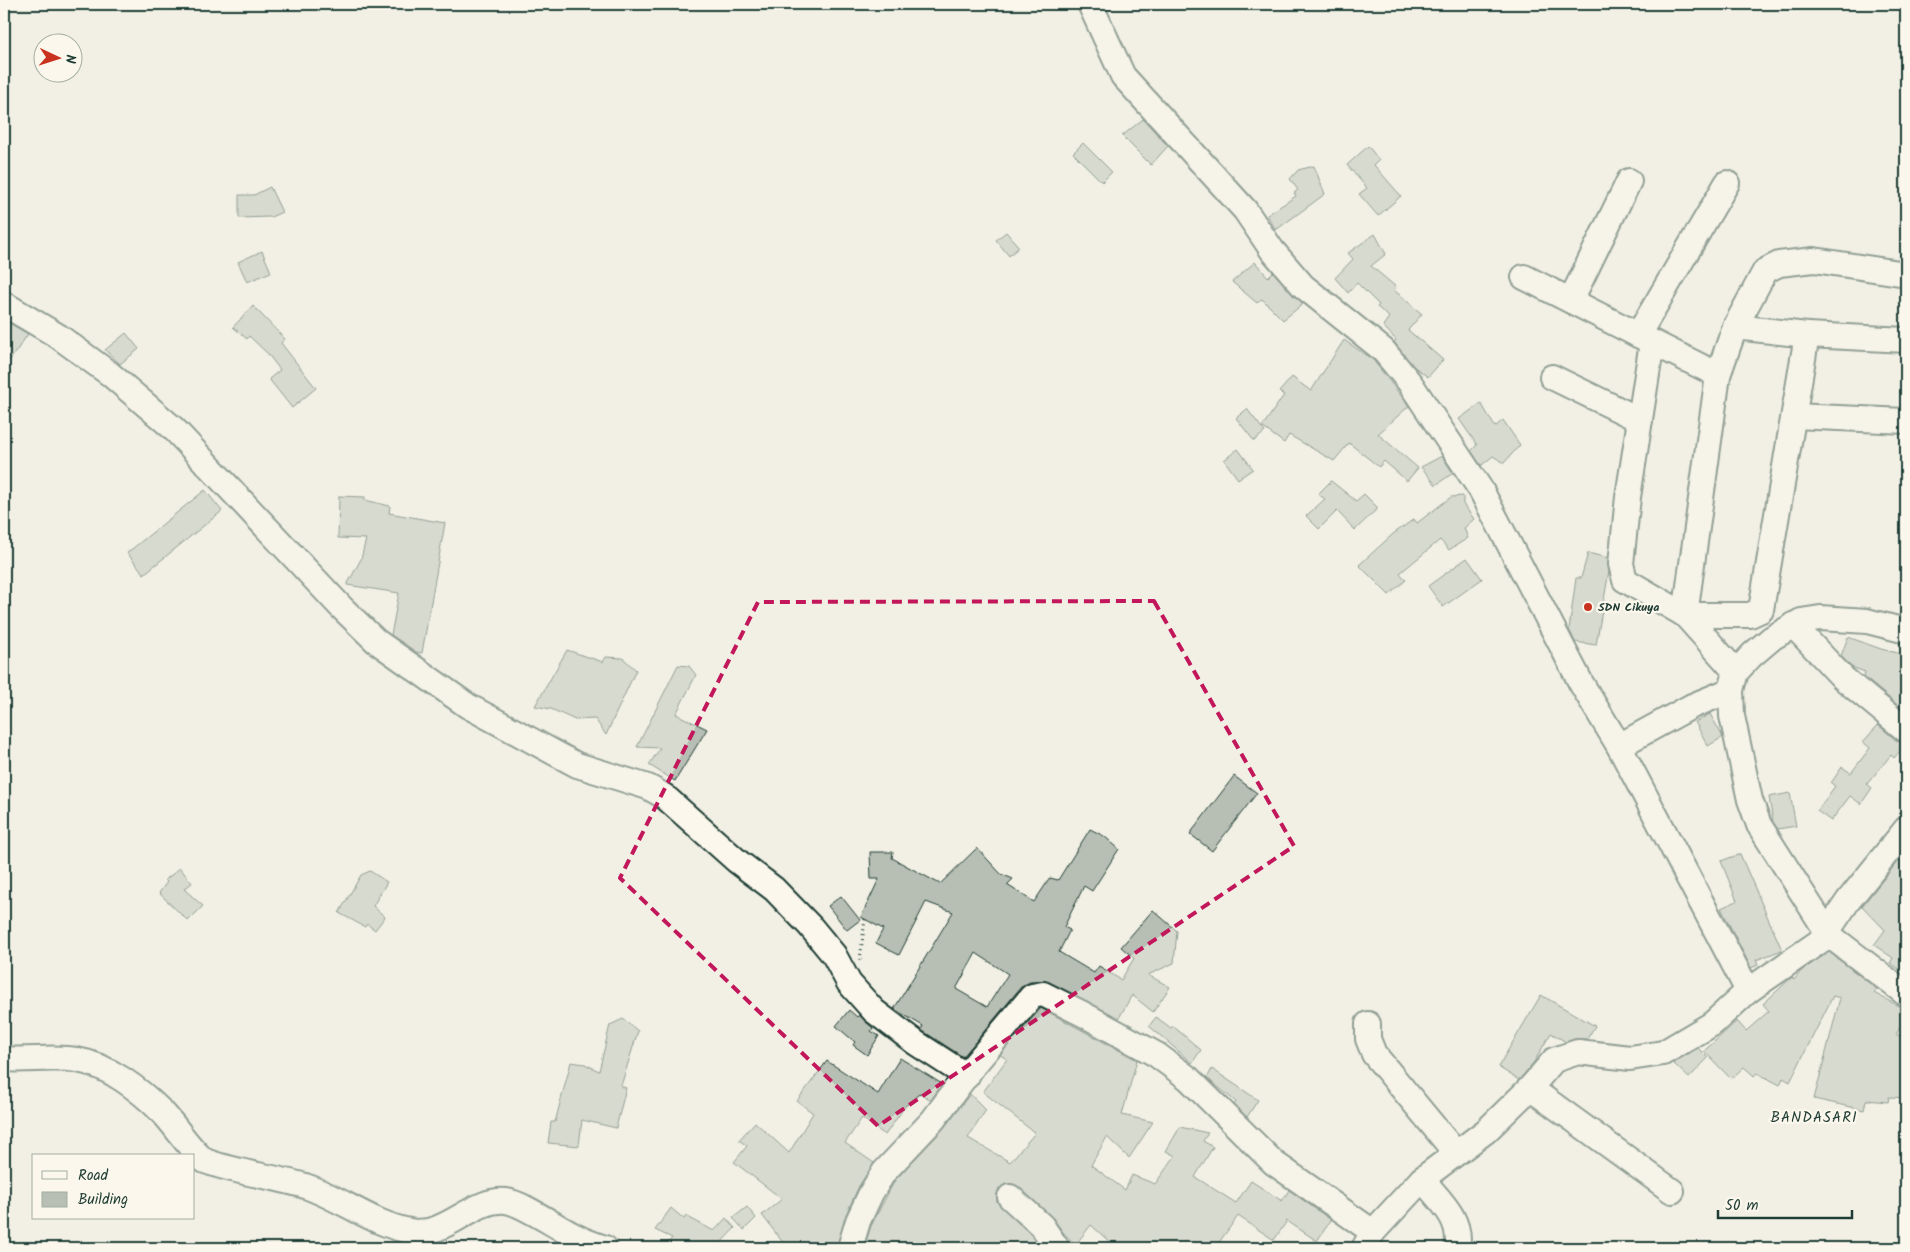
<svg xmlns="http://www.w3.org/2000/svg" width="1910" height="1252" font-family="Kalam,sans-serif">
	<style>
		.building { fill: #b7beb3; stroke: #1f3d34; fill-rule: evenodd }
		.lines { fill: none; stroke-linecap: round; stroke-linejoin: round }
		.minor-casing { stroke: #1f3d34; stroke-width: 28 }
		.path { stroke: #1f3d34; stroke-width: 3; stroke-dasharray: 1 4; stroke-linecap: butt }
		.minor { stroke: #fbf7ec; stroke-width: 24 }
		.marked { fill: none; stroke: #c2185b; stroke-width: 4; stroke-dasharray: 10 6; stroke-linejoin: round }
		.poi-dot { fill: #c8321e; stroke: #fbf7ec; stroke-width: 2 }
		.labels { text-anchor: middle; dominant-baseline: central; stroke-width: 4.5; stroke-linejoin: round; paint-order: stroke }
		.poi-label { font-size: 12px; font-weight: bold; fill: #1f3d34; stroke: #fbf7ec; text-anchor: start }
		.quarter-label { font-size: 15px; letter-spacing: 1px; fill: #1f3d34; stroke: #fbf7ec }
	</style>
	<rect width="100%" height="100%" fill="#f2f0e5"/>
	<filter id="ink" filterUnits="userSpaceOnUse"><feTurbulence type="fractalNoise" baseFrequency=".02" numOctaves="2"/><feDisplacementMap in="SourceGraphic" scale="10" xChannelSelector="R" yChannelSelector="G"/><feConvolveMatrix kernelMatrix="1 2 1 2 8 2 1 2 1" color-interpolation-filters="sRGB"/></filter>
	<g filter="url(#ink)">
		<g class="building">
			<polygon points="1143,119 1168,146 1151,165 1122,136"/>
			<polygon points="1083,143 1112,172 1102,182 1073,153"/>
			<polygon points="1368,146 1379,160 1374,165 1401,196 1378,216 1359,194 1367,188 1347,165"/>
			<polygon points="1314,166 1325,194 1276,230 1267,215 1296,196 1294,193 1298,190 1290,179 1298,170"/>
			<polygon points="270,187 282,212 271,217 239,218 239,195 254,195"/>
			<polygon points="1006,232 1019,247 1009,256 996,240"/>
			<polygon points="1375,234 1386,254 1371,266 1396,287 1394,290 1422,314 1408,330 1443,360 1428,377 1413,366 1394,342 1396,340 1383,326 1389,317 1377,307 1379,305 1357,283 1348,293 1335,278 1353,259 1348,253"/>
			<polygon points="262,251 271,272 247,282 238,262"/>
			<polygon points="1255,262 1268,277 1273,272 1303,304 1283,320 1262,299 1257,303 1232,282"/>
			<polygon points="253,306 285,339 281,343 316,388 292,408 269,379 280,370 268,354 249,336 247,339 233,327"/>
			<polygon points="4,320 28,334 4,369"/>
			<polygon points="126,333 139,349 120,364 105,350"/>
			<polygon points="1344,340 1373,360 1409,406 1378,434 1418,468 1407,481 1384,461 1379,467 1349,443 1334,461 1289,435 1284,443 1262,427 1284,395 1279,392 1292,377 1311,391"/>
			<polygon points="1481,403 1495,427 1503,420 1520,445 1504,463 1493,456 1482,465 1480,464 1471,451 1477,445 1459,419"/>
			<polygon points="1247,409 1265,432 1254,441 1236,418"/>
			<polygon points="1238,449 1253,469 1238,479 1224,460"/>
			<polygon points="1442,456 1453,473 1436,485 1421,467"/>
			<polygon points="1331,481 1356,501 1364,494 1378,508 1355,530 1337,511 1319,529 1306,516 1325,499 1318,494"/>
			<polygon points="205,490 222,511 144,574 127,553"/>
			<polygon points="339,496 365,497 365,500 390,506 389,513 445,523 422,653 416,652 391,635 399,593 347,585 361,559 366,539 338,538"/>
			<polygon points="1463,496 1463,504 1474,519 1464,528 1468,538 1449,550 1440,540 1400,573 1406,580 1389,595 1359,565 1393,534 1414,519 1417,523 1451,497"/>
			<polygon points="1588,553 1608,558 1609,571 1596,645 1575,642 1569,629 1576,578 1581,578"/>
			<polygon points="1467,558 1482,579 1443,607 1428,586"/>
			<polygon points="1848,637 1881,649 1906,655 1906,712 1864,677 1865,672 1851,667 1841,656"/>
			<polygon points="567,650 603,662 606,657 623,658 636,670 606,735 595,719 575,720 551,709 535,706"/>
			<polygon points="678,665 689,666 696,675 676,714 707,729 675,781 649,765 660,748 637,747"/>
			<polygon points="1710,714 1723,737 1708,746 1695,722"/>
			<polygon points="1878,725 1897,741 1906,744 1894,758 1891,755 1867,784 1872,788 1861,804 1850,796 1831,821 1817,811 1835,786 1831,783 1842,767 1851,773 1870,748 1863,742"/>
			<polygon points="1234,776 1257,793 1212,851 1190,834"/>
			<polygon points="1790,793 1796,826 1778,829 1773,822 1769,797"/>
			<path d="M1090 829 1104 836 1119 849 1092 891 1084 886 1064 927 1070 930 1059 952 1094 973 1099 966 1121 980 1134 958 1121 947 1153 910 1177 931 1174 963 1148 975 1170 987 1153 1012 1132 995 1119 1018 1049 982H1030L1021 987 963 1057 921 1030 923 1026 894 1009 953 912 926 902 899 955 876 943 883 929 861 917 879 879H871L870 852H893L892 858 940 884 977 848 1001 874 1013 879 1007 885 1034 902 1050 878 1058 880ZM976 953 1008 974 987 1007 956 989Z"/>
			<polygon points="1906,851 1906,974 1890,963 1893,958 1874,945 1885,930 1862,906"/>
			<polygon points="1740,854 1782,950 1756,960 1758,965 1751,968 1721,908 1737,901 1721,861"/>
			<polygon points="180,868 192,883 184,889 203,906 188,921 159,893 167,882 165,880"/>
			<polygon points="370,871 387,882 373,906 385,917 375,930 367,924 365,927 339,913 361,875"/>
			<polygon points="841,896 860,920 847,930 828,906"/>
			<polygon points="1829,952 1877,989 1874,993 1906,1010 1906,1015 1896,1035 1906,1036 1906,1098 1889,1097 1888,1102 1866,1100 1864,1110 1814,1099 1840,998 1833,996 1790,1082 1783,1078 1780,1085 1757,1073 1754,1076 1744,1067 1731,1079 1704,1051 1737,1021 1746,1031 1769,1011 1763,1004 1792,977 1794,980 1801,971"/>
			<polygon points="1541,995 1595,1026 1587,1039 1574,1039 1566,1042 1551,1033 1534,1062 1519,1080 1498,1067"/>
			<polygon points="1041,1008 1137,1060 1122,1115 1153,1122 1129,1158 1107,1137 1091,1165 1125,1190 1132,1175 1155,1184 1175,1156 1166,1151 1180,1127 1208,1133 1203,1141 1213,1147 1195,1177 1236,1203 1251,1181 1282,1201 1289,1190 1331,1220 1317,1241 1287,1221 1274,1240 1238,1216 1215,1248 1122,1248 1114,1241 1112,1244 1091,1225 1076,1244 1066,1236 1051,1216 1019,1187 1012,1184 1005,1184 1000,1188 997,1195 997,1202 1032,1235 1039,1246 1038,1248 864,1248 871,1226 895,1180 943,1129 970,1094 986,1110 968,1138 1010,1162 1035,1133 983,1092 1007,1059 1000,1055"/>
			<polygon points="849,1010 857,1017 859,1015 873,1028 871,1031 879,1036 867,1055 853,1045 855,1042 836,1026"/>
			<polygon points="1156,1017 1171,1028 1173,1026 1201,1050 1192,1063 1149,1026"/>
			<polygon points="623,1019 638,1031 621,1086 626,1088 616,1128 582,1120 579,1146 548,1143 551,1122 555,1122 571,1062 585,1064 599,1071 610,1025"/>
			<polygon points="1698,1048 1708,1058 1689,1078 1673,1063"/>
			<polygon points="900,1058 942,1084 931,1100 920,1093 904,1108 885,1135 862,1118 845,1143 874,1163 859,1186 846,1215 837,1248 787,1248 762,1215 782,1199 734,1162 747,1146 739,1140 755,1122 789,1153 813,1113 797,1101 827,1061 878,1094"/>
			<polygon points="1212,1069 1258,1100 1247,1117 1234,1105 1236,1102 1207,1078"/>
			<polygon points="747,1207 756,1218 744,1230 733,1218"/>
			<polygon points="671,1208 684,1219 686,1216 714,1231 726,1218 735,1228 716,1248 664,1248 672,1238 655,1230"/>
		</g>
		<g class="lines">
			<defs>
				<g id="minor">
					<polyline points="1090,4 1123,76 1245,210 1272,250 1303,286 1383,350 1410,383 1481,490 1581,683 1619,746 1748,991"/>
					<polyline points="1524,277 1652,342 1628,497 1621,564 1625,580 1685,615 1736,672"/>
					<polyline points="1571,300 1629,181"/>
					<polyline points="4,304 58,336 110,374 174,429 341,607 376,641 468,706 577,765 648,787 664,796 737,861 774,889 810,926 834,955 849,983 874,1011 916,1043 967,1076"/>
					<polyline points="1735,327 1807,335"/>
					<polyline points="1638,335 1727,183"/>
					<polyline points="1652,342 1718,375 1685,615 1750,615 1761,610 1807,335 1906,340"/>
					<polyline points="1718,375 1735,327 1765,271 1779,264 1814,260 1906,274"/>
					<polyline points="1552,377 1640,420"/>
					<polyline points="1794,416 1906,421"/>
					<polyline points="1793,625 1843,678 1906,730"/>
					<polyline points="1906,631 1867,621 1820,618 1801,621 1772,638 1752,655 1736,672 1731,690 1732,716 1750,800 1759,825 1829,935 1906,994"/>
					<polyline points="1619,746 1692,706 1731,690"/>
					<polyline points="1827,932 1848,901 1906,829"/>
					<polyline points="1368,1024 1368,1039 1374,1054 1455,1152"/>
					<path d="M4 1059C28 1061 53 1056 77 1060 108 1065 140 1090 162 1112 177 1127 188 1148 205 1161 237 1173 272 1176 305 1186 341 1198 372 1224 410 1231 447 1238 471 1198 506 1201 523 1203 559 1229 577 1237 586 1242 596 1245 605 1248"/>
					<polyline points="1530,1088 1672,1191"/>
					<path d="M1422 1179C1439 1200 1463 1219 1457 1248"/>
					<polyline points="1010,1197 1042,1226 1057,1248"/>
					<polyline points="850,1248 858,1221 871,1193 884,1172 933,1120 974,1065 1032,996 1043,994 1083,1014 1157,1055 1188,1078 1274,1163 1373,1232"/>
					<polyline points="1364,1248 1373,1232 1422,1179 1486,1131 1530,1088 1554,1060 1578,1052 1630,1058 1663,1053 1712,1024 1748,991 1829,935"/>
				</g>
			</defs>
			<use href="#minor" class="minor-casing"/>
			<polyline class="path" points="860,960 865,919"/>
			<use href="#minor" class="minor"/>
		</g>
	</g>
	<path d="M0 0H1910V1252H0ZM1154 601 1294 846 878 1126 620 878 758 602Z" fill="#f2f0e5" fill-opacity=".55" fill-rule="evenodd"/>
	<path class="marked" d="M1154 601 1294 846 878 1126 620 878 758 602Z"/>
	<circle class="poi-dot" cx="1588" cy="607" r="5"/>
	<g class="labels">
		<g class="poi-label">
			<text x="1598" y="607">SDN Cikuya</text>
		</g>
		<g class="quarter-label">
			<text x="1814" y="1118">BANDASARI</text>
		</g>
	</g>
	<rect width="1910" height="1252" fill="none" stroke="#fbf7ec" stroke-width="20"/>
	<rect x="10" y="10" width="1890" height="1232" fill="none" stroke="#1f3d34" stroke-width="2" filter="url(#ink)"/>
	<rect x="32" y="1154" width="162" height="65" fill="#fbf7ec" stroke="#a3ada2"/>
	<rect x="42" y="1171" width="25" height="8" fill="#fbf7ec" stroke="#a3ada2"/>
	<text x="78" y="1180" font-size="15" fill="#1f3d34">Road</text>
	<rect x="42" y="1192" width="25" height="15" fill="#b7beb3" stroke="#a3ada2"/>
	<text x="78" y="1204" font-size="15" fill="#1f3d34">Building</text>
	<g transform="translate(58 58) rotate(94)"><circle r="24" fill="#fbf7ec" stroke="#a3ada2"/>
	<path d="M0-4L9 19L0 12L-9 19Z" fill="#c8321e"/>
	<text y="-8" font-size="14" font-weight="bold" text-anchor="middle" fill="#1f3d34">N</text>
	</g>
	<path d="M1718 1210v8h134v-8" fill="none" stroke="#1f3d34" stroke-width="2.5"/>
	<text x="1725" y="1210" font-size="15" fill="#1f3d34" stroke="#fbf7ec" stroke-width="4" paint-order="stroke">50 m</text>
</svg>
